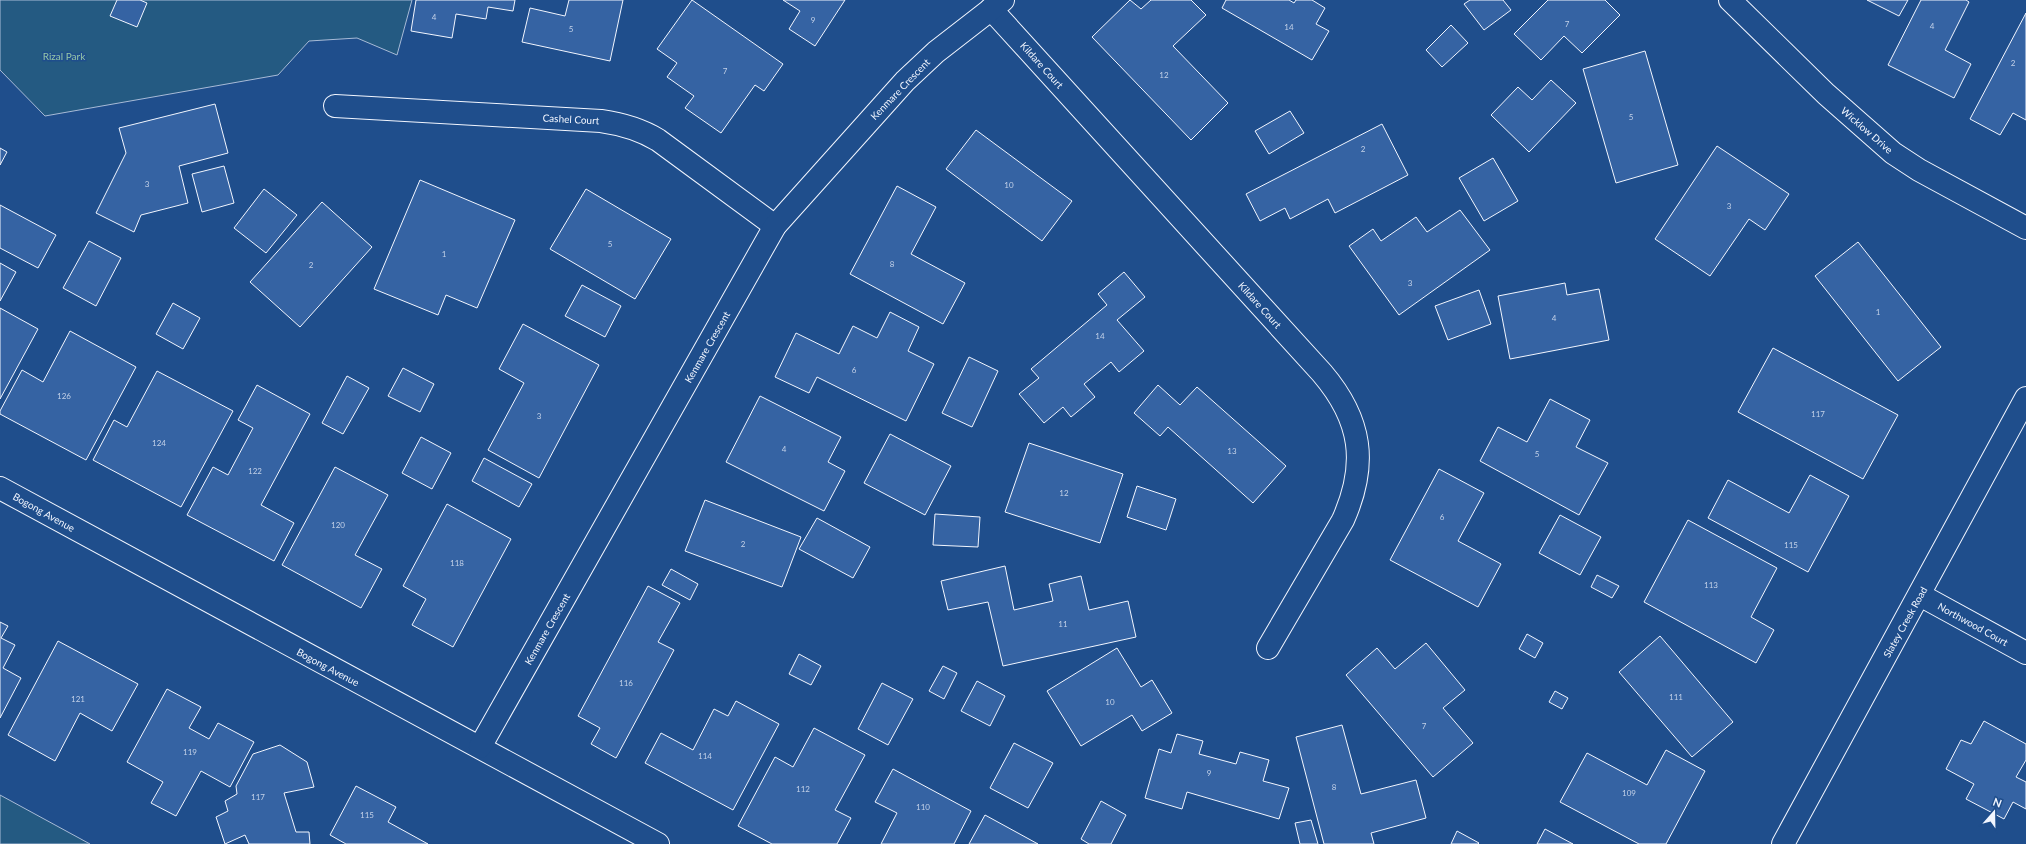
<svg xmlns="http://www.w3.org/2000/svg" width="2026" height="844" font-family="Lato,sans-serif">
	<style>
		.green { fill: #245a82; stroke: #a8bbd7 }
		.building { fill: #3563a3; stroke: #f2f6ff }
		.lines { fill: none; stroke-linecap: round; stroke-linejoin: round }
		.street-casing { stroke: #f2f6ff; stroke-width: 24 }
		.secondary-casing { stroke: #f2f6ff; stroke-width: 24 }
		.street { stroke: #1f4e8c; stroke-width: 22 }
		.secondary { stroke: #1f4e8c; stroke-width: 22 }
		.labels { text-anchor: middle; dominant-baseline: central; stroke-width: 3; stroke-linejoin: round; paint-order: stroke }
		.number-label { font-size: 8px; fill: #c3d1e8 }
		.park-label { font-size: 10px; fill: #97c8a6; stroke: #1f4e8c }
		.street-label { font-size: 10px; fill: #f2f6ff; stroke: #1f4e8c }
	</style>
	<rect width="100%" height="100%" fill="#1f4e8c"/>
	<g class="green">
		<polygon points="0,0 412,0 397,55 357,38 309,41 278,75 45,116 0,70"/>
		<polygon points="0,795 90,844 0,844"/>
	</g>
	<g class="building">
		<polygon points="117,0 140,0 147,3 137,27 110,16"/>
		<polygon points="416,0 515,0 513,11 488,7 486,19 456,14 452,38 411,31"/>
		<polygon points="569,0 623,0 610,61 522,42 530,8 565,16"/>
		<polygon points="692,0 783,64 764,91 755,85 721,133 685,108 694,96 667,77 677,63 657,49"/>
		<polygon points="783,0 845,0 815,46 789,29 800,11"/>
		<polygon points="1130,0 1141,9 1151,0 1191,0 1206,15 1173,46 1228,103 1191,140 1092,37"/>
		<polygon points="1226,0 1289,0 1294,3 1296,0 1312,0 1325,8 1316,24 1329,31 1312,60 1222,8"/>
		<polygon points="1470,0 1503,0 1511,10 1484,30 1464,4"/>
		<polygon points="1548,0 1605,0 1620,15 1582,53 1564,36 1541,60 1514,34"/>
		<polygon points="1867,0 1908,0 1899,16"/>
		<polygon points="1921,0 1966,0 1969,2 1945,50 1971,64 1954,98 1888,65"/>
		<polygon points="2026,13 2026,120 2013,113 2000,135 1970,119"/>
		<polygon points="1451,25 1468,43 1442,67 1426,50"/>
		<polygon points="1645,51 1678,165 1616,183 1583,69"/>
		<polygon points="1551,80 1576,103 1529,152 1491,115 1518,87 1532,100"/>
		<polygon points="215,104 228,153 179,166 188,203 141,215 134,232 96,213 126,153 119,128"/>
		<polygon points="1290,111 1304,133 1269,154 1255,131"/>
		<polygon points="1382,124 1408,175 1335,213 1328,199 1290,219 1285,208 1260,221 1246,194"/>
		<polygon points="976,130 1072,201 1042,241 946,169"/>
		<polygon points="1717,146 1789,194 1765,230 1749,219 1710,276 1655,239"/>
		<polygon points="0,148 7,152 0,165"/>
		<polygon points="1493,158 1518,201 1484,221 1459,178"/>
		<polygon points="224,166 234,203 202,212 192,174"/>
		<polygon points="420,180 515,220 477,308 446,295 438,315 374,289"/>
		<polygon points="897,186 936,207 911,254 965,283 943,324 850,274"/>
		<polygon points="264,189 297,215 266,253 234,228"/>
		<polygon points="586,189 671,239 635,299 550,249"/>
		<polygon points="322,202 372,247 300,327 250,282"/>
		<polygon points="0,205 56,235 38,268 0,248"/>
		<polygon points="1460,210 1490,250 1399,315 1349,246 1373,229 1381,241 1416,217 1427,232"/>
		<polygon points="89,241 121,258 96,306 63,288"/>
		<polygon points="1858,242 1941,347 1898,381 1815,276"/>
		<polygon points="0,263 16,272 0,301"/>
		<polygon points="1124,272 1145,297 1117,320 1144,351 1119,372 1111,362 1084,384 1095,397 1071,417 1063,407 1044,423 1019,394 1039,378 1031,369 1107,305 1098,294"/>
		<polygon points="1565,283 1567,295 1599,289 1609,340 1510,359 1498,296"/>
		<polygon points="582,285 621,306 605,337 565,316"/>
		<polygon points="1479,290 1491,324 1448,340 1435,306"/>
		<polygon points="173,303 200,318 183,349 156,334"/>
		<polygon points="0,308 38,329 0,399"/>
		<polygon points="890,312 919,327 908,351 934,364 906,421 817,377 809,393 775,377 796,333 839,354 853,326 877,338"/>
		<polygon points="523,324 599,365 539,478 488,450 524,383 499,369"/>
		<polygon points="70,331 136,367 86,460 0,414 0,411 22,370 43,382"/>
		<polygon points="1773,348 1898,415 1863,479 1738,412"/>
		<polygon points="969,357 998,371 972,427 942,413"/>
		<polygon points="403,368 434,384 420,412 388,396"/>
		<polygon points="157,371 233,411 181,507 93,460 114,420 127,427"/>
		<polygon points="347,376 369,388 343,434 322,423"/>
		<polygon points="257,385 310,414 261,505 294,523 274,561 187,515 213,467 228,475 253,428 238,420"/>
		<polygon points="1158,385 1180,405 1197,387 1286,466 1253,503 1168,427 1160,436 1134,413"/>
		<polygon points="760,396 841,437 828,462 845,471 824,511 726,462"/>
		<polygon points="1550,399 1590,420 1576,447 1608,463 1579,515 1480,461 1498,427 1527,442"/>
		<polygon points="890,434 951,466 925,515 864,483"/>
		<polygon points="421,437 451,453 432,489 402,473"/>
		<polygon points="1029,443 1123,474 1100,543 1005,512"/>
		<polygon points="484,458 532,484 519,507 472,481"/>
		<polygon points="335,467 388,495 355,555 382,569 361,608 282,565"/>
		<polygon points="1439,469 1484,493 1458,541 1501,564 1478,607 1390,560"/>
		<polygon points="1810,475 1849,496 1808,572 1708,518 1728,480 1789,513"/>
		<polygon points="1137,486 1176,499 1166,530 1127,517"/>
		<polygon points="705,500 801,537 782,587 685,551"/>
		<polygon points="447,504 511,539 453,647 412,625 426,599 403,586"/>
		<polygon points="935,514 980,517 978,547 933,545"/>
		<polygon points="1560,515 1601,537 1580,575 1539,553"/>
		<polygon points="817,518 870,547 853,578 799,549"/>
		<polygon points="1688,520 1777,568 1751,617 1774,630 1756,663 1644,602"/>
		<polygon points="1005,566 1014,610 1053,601 1049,584 1081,576 1089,610 1128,601 1136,637 1003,666 988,602 948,610 941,581"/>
		<polygon points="671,569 698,584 690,600 662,585"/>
		<polygon points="1597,575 1619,586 1612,598 1591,587"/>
		<polygon points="648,586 680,603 658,642 674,650 616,758 591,744 600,728 578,716"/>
		<polygon points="0,622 8,626 1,638 15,645 3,668 21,678 0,718"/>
		<polygon points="1527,634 1543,643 1535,658 1519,649"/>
		<polygon points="1660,636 1733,722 1692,757 1619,672"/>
		<polygon points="58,641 138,684 112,731 80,713 55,761 8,735"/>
		<polygon points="1426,643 1465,690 1443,708 1473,743 1433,777 1346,675 1377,648 1395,669"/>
		<polygon points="1117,648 1141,687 1152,680 1172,713 1142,731 1132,715 1081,746 1047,691"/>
		<polygon points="799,654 821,666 811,685 789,674"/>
		<polygon points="943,666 957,673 944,699 929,691"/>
		<polygon points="977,681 1005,696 990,726 961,711"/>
		<polygon points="882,683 913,699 888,745 858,729"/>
		<polygon points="167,689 201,707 189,728 209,739 218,723 254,742 230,787 201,771 176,816 151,803 163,782 127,762"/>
		<polygon points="1555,691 1568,698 1562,709 1549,702"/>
		<polygon points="736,701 779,724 733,810 645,763 661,733 693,750 714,709 728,716"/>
		<polygon points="1984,721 2026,744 2026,760 2016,777 2026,782 2026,809 2013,802 2004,819 1966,799 1974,784 1946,769 1961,740 1971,744"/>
		<polygon points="1342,725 1361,794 1416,780 1426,818 1371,833 1374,844 1324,844 1296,737"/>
		<polygon points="814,728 865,755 835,810 851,818 837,844 772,844 738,826 775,757 793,767"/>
		<polygon points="1177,734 1203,741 1199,754 1236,764 1240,752 1269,760 1263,781 1289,788 1279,819 1187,792 1182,809 1145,798 1159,749 1171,753"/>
		<polygon points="1014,743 1053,763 1028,808 990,788"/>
		<polygon points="280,745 307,762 314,787 284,793 296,832 309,832 310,844 249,844 245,835 225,844 216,817 228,811 225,801 237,794 236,786 253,754"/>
		<polygon points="1666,750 1705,771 1666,844 1639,844 1560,802 1587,753 1647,785"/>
		<polygon points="893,769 971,811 954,844 881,844 897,813 875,802"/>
		<polygon points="356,786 396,807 388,822 428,844 346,844 330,835"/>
		<polygon points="1101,801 1126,815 1111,844 1089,844 1081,839"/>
		<polygon points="985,815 1038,844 969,844"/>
		<polygon points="1311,820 1318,844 1300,844 1295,823"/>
		<polygon points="1545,829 1573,844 1537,844"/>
		<polygon points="1457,831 1479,843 1478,844 1451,844"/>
	</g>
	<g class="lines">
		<defs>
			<g id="street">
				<polyline points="1730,0 1826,94 1893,153 1919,170 2026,228"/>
				<path d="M991 9 1322 373C1362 420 1368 464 1343 520L1268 648"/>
				<path d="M335 106 601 121C622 124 640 129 658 140L775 226"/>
				<polyline points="0,488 658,844"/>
				<polyline points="1920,595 2026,653"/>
				<polyline points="480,747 775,226 905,81 936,52 1003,0"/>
			</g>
			<polyline id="secondary" points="1783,844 2026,398"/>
		</defs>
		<use href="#street" class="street-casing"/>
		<use href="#secondary" class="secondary-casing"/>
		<use href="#street" class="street"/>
		<use href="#secondary" class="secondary"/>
	</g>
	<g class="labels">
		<g class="number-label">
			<text x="434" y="17">4</text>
			<text x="813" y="20">9</text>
			<text x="1567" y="24">7</text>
			<text x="1932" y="26">4</text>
			<text x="1289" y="27">14</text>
			<text x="571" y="29">5</text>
			<text x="2013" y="63">2</text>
			<text x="725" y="71">7</text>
			<text x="1164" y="75">12</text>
			<text x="1631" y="117">5</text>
			<text x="1363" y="149">2</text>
			<text x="147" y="184">3</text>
			<text x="1009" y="185">10</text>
			<text x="1729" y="206">3</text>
			<text x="610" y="244">5</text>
			<text x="444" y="254">1</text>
			<text x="892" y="264">8</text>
			<text x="311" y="265">2</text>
			<text x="1410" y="283">3</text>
			<text x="1878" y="312">1</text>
			<text x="1554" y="318">4</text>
			<text x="1100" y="336">14</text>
			<text x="854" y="370">6</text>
			<text x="64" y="396">126</text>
			<text x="1818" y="414">117</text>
			<text x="539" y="416">3</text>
			<text x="159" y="443">124</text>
			<text x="784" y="449">4</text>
			<text x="1232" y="451">13</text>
			<text x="1537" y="454">5</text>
			<text x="255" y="471">122</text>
			<text x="1064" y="493">12</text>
			<text x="1442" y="517">6</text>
			<text x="338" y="525">120</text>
			<text x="743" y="544">2</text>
			<text x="1791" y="545">115</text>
			<text x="457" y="563">118</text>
			<text x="1711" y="585">113</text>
			<text x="1063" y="624">11</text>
			<text x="626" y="683">116</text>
			<text x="1676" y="697">111</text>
			<text x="78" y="699">121</text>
			<text x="1110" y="702">10</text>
			<text x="1424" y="726">7</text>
			<text x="190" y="752">119</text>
			<text x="705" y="756">114</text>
			<text x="1209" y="773">9</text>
			<text x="1334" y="787">8</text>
			<text x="803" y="789">112</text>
			<text x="1629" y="793">109</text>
			<text x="258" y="797">117</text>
			<text x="923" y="807">110</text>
			<text x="367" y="815">115</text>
		</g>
		<g class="park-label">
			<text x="64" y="56">Rizal Park</text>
		</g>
		<g class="street-label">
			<text transform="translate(1042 65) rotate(48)">Kildare Court</text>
			<text transform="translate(900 89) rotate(-46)">Kenmare Crescent</text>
			<text transform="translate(571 119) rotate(3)">Cashel Court</text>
			<text transform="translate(1867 130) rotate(41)">Wicklow Drive</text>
			<text transform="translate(1260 305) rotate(48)">Kildare Court</text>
			<text transform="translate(707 347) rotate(-60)">Kenmare Crescent</text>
			<text transform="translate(44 512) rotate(29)">Bogong Avenue</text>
			<text transform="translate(1905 622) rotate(-61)">Slatey Creek Road</text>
			<text transform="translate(1973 624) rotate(29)">Northwood Court</text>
			<text transform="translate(547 629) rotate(-60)">Kenmare Crescent</text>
			<text transform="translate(328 667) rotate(28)">Bogong Avenue</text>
		</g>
	</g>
	<g transform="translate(1994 812) rotate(20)" stroke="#1f4e8c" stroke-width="3" paint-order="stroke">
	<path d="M0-3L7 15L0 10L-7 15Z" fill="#f2f6ff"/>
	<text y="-6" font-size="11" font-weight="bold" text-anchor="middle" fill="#f2f6ff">N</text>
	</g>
</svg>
